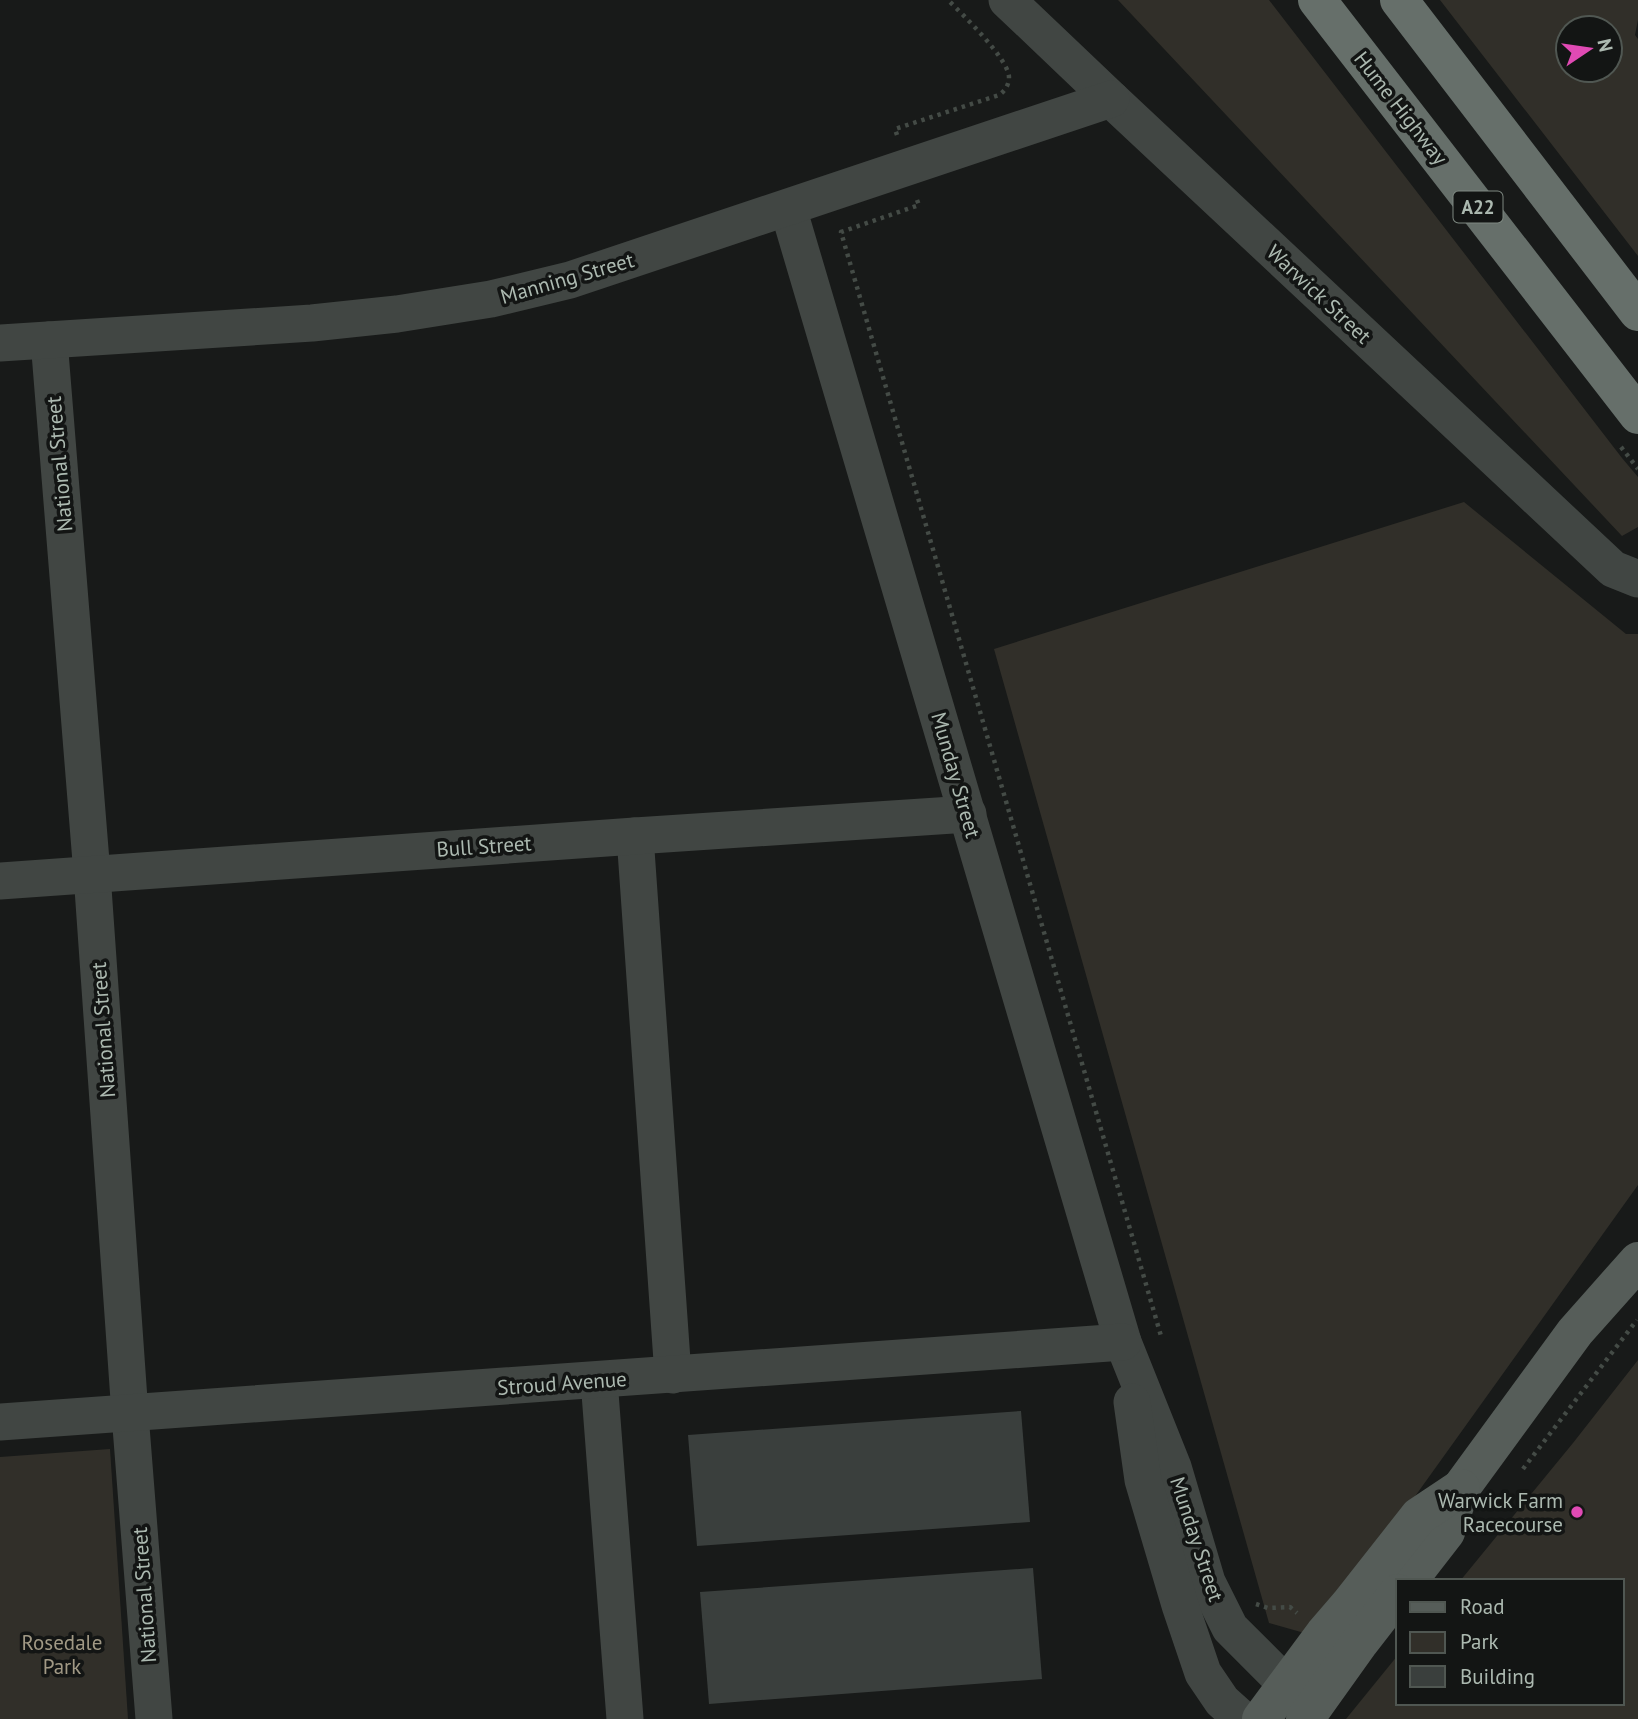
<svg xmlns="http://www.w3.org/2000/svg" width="1638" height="1719" font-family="'PT Sans',sans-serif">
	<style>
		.green { fill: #312f29; fill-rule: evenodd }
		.building { fill: #3a3f3d }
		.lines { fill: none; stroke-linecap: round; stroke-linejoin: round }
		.path { stroke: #444b46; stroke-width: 4.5; stroke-dasharray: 3.5 5; stroke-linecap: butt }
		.minor { stroke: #414643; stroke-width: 37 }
		.major { stroke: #565d59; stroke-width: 38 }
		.highway { stroke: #666f6a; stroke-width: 38 }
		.poi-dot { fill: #e04ab4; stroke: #131514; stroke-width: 2.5 }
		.labels { text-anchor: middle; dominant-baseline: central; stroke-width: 7; stroke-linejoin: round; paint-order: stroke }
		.shield { fill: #131514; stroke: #7e8881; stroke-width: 2 }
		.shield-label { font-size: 19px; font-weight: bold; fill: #acb9b0 }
		.street-label { font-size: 21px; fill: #acb9b0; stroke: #131514 }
		.poi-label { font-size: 21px; fill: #acb9b0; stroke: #131514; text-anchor: end }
		.park-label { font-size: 21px; fill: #a19985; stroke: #131514 }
	</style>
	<rect width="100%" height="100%" fill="#181a19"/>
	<g class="green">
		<polygon points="1118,0 1269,0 1622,458 1638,477 1638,527 1622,536"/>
		<path d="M1440 0H1638V20L1635 35 1638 39V256ZM1610 28V70H1568V28Z"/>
		<polygon points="1464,502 1626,634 1638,634 1638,1185 1315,1636 1269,1623 994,649"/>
		<polygon points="1638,1360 1638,1719 1346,1719 1398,1655 1398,1703 1622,1703 1622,1581 1460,1581 1573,1443"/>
		<polygon points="110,1449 128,1719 0,1719 0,1457"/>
	</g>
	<g class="building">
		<polygon points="1021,1411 1030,1522 697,1546 688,1435"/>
		<polygon points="1033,1568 1042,1679 709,1704 700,1592"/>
	</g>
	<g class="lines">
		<g class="path">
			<path d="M897 135 895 129 999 95C1005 91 1009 85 1009 77 1008 58 962 14 948 0"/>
			<polyline points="917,200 919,205 841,232 1161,1336"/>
			<polyline points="1621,447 1638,469"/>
			<polyline points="1523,1469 1637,1320"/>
			<polyline points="1256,1604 1268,1608 1290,1607 1297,1613"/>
		</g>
		<g class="minor">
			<polyline points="1007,0 1111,99 1613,569 1638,579"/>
			<polyline points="788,208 1123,1342 1173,1467 1207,1582 1230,1628 1287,1685 1311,1703"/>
			<polyline points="49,340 92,874 130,1414 154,1719"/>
			<polyline points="0,343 312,323 397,314 491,299 570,280 1111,99"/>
			<polyline points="635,836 673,1375"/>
			<polyline points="0,881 635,836 968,814"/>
			<polyline points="599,1380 625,1719"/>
			<polyline points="1132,1402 1143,1480 1180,1605 1203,1673 1222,1701 1242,1719"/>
			<polyline points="0,1422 1123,1342"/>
		</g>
		<g class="major">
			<polyline points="1408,1581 1446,1532 1461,1488 1575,1332 1638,1261"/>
			<polyline points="1261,1719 1324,1634 1349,1605 1419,1516 1461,1488"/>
			<polyline points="1305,1719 1360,1642 1398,1593"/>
		</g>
		<g class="highway">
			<polyline points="1317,0 1638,415"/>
			<polyline points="1399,0 1638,312"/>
		</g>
	</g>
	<circle class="poi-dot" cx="1577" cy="1512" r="7"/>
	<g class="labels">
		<rect class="shield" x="1453.5" y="191.5" width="49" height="31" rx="5"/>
		<g class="shield-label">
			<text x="1478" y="207">A22</text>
		</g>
		<g class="street-label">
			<text transform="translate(1401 108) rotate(52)">Hume Highway</text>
			<text transform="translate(567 278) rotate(-16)">Manning Street</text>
			<text transform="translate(1319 294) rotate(43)">Warwick Street</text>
			<text transform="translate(59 464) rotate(-95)">National Street</text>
			<text transform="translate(956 775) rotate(74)">Munday Street</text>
			<text transform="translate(484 846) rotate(-4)">Bull Street</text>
			<text transform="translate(103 1030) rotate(-94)">National Street</text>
			<text transform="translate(562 1383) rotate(-4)">Stroud Avenue</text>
			<text transform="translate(1197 1539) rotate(72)">Munday Street</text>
			<text transform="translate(144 1595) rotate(-94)">National Street</text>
		</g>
		<g class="poi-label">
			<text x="1563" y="1500">Warwick Farm<tspan x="1563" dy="24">Racecourse</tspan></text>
		</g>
		<g class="park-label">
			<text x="62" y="1642">Rosedale<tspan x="62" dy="24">Park</tspan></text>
		</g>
	</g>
	<rect x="1396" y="1579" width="228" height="126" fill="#131514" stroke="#505752" stroke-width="2"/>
	<rect x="1410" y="1602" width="35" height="10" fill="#565d59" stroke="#505752" stroke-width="2"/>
	<text x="1460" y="1614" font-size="21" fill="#acb9b0">Road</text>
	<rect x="1410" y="1632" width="35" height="21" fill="#312f29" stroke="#505752" stroke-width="2"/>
	<text x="1460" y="1649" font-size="21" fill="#acb9b0">Park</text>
	<rect x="1410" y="1666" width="35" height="21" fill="#3a3f3d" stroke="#505752" stroke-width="2"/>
	<text x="1460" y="1684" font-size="21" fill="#acb9b0">Building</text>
	<g transform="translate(1589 49) rotate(77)"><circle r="33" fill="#131514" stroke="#505752" stroke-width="2"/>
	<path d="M0-5L12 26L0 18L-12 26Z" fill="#e04ab4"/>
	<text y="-10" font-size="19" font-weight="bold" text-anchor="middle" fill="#acb9b0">N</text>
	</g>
</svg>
